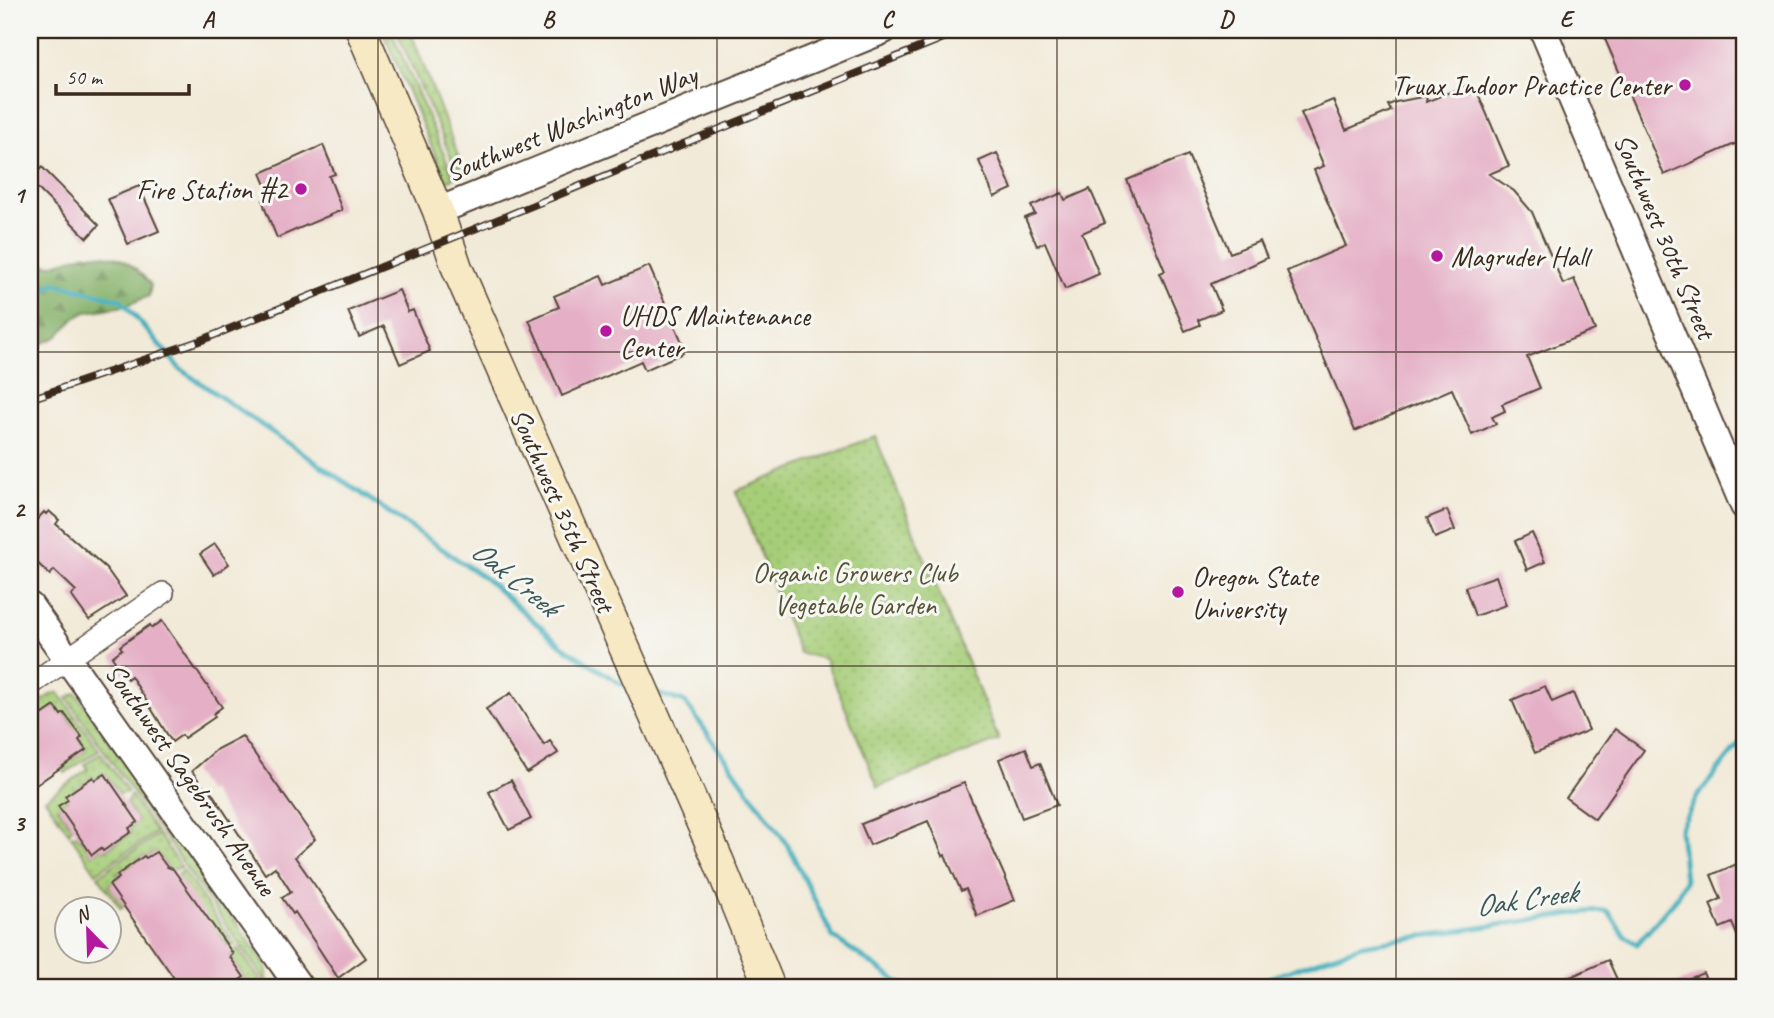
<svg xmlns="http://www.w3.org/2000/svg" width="1774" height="1018" font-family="Caveat,sans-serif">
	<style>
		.grass { fill: url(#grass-dots); stroke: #707c4b; stroke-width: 2 }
		.forest { fill: url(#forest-firs); stroke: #606d43; stroke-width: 2 }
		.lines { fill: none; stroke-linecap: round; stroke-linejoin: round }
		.stream { stroke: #41afbd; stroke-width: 5 }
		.building { fill: #e5b0c6 }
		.minor-casing { stroke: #56473a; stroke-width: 24 }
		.tertiary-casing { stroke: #56473a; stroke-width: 30 }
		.secondary-casing { stroke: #56473a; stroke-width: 33 }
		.minor { stroke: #fff; stroke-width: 21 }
		.tertiary { stroke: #fff; stroke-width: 26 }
		.secondary { stroke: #f6e9c3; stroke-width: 30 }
		.rail-casing { stroke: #3b2a1e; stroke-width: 8 }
		.rail { stroke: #f6f6f2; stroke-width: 5; stroke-dasharray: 16; stroke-linecap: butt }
		.grid { fill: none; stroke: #3b2a1e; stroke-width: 2; stroke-opacity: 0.55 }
		.poi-dot { fill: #b5179e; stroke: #f6f6f2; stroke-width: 2.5 }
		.labels { text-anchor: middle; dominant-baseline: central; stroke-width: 6; stroke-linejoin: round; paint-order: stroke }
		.poi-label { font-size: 28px; fill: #3b2a1e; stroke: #f6f6f2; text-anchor: start }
		.street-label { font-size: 28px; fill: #3b2a1e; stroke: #f6f6f2 }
		.park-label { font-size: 28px; fill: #565334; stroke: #f6f6f2 }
		.water-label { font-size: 30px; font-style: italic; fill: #3d5956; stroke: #f6f6f2 }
		.neatline { fill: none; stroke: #3b2a1e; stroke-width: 2.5 }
		.grid-label { font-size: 23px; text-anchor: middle; font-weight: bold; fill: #3b2a1e }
	</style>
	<defs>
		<pattern id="grass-dots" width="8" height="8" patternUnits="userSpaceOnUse" patternTransform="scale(1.75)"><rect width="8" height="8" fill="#a6cd78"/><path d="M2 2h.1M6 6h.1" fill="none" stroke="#90b067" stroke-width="1.8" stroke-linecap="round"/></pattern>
		<pattern id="forest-firs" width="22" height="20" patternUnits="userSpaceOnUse" patternTransform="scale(1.75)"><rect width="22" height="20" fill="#84b068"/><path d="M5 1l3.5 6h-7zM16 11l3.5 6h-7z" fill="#6d8f55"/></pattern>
	</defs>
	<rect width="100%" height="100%" fill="#f6f6f2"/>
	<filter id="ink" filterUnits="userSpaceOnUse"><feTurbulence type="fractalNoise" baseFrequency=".0143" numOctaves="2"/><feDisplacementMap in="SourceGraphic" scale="14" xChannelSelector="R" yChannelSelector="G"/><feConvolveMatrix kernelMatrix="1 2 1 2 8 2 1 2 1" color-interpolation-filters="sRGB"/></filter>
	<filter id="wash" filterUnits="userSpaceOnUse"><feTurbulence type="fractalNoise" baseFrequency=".00686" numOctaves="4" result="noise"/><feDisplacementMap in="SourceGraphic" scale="28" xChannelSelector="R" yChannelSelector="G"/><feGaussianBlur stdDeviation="1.57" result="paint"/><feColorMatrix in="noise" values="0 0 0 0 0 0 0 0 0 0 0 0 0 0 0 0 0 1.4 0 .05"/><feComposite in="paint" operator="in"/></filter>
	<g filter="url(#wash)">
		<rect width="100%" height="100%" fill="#f2ead8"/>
		<g class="grass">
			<polygon points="382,30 391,30 454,178 446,181"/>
			<polygon points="396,30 410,30 462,166 456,169"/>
			<polygon points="875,436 999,740 878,787 825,659 799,653 736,491"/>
			<polygon points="53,693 59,693 99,750 65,773 61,767 86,750 79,740 81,737 65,713 61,715 55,706 32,722 30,709"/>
			<polygon points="76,693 267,967 267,983 67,698"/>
			<polygon points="101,753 128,792 119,794 105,774 95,780 93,777 66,797 68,800 58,807 72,827 69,833 45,799 88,769 85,764"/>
			<polygon points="131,795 156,832 96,873 71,836 78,835 92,855 101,848 104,851 131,833 129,828 138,822 126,802"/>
			<polygon points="158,834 181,867 170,871 156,852 146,858 144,856 117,874 119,878 109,885 124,906 121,909 98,876"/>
			<polygon points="183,870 235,945 222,949 227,945 173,880"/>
			<polygon points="238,948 265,987 265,988 234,988 234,984 244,977 230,957"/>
		</g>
		<path class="forest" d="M87 254C119 254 130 260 151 285L149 296 125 306 86 312 75 318 57 337 30 349V261L51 265Z"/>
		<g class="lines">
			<g class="stream">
				<polyline points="30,304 54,283 121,300 180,369 486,579 562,646 621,684 632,687"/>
				<polyline points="655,693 685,702 787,844 833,937 907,988"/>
				<polyline points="1255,988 1269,978 1362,945 1585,912 1608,911 1624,935 1637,944 1675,900 1685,881 1680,829 1698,795 1744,738"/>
			</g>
		</g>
		<g id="blocks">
			<g class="building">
				<polygon points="1601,30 1744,30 1744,140 1664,175"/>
				<polygon points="1467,85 1471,94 1477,91 1509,166 1489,174 1514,191 1532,212 1563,284 1574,279 1595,330 1527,357 1540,388 1502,404 1505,411 1492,417 1496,424 1472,435 1452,389 1355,431 1287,271 1346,246 1314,170 1324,166 1301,113 1333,100 1346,130 1391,111 1388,105 1396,102 1427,96 1426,102"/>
				<polygon points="323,145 335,174 329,176 342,210 277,238 265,209 263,200 271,197 261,173"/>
				<polygon points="997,153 1012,189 994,197 979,161"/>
				<polygon points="1188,155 1230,253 1260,241 1267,258 1211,284 1222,310 1198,320 1200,325 1185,331 1160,273 1165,271 1127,180"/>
				<polygon points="42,167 99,225 87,238 30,181"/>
				<polygon points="139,186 159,231 128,244 108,199"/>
				<polygon points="1090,189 1105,223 1082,233 1099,274 1065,289 1045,242 1037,246 1025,218 1035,214 1031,206 1062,193 1065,200"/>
				<polygon points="649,266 682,342 678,344 683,353 645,370 641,361 562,396 529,320 559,307 554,296 601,276 605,285"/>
				<polygon points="399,290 408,312 413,310 430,351 400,364 384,326 359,337 348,311"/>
				<polygon points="1447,510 1455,530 1435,538 1427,518"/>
				<polygon points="49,511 59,520 56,524 106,568 126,596 89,620 71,595 76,591 54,570 50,575 30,556 30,527 44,512 46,514"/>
				<polygon points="1532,533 1545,562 1527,570 1515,541"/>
				<polygon points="215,544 229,564 214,575 200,554"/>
				<polygon points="1496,576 1506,605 1475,616 1465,587"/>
				<polygon points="162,621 222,707 213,714 215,717 184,738 182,735 172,742 131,676 127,679 112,657 122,649 120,646 150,625 152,628"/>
				<polygon points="1545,686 1552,702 1573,693 1589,730 1535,753 1512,700"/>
				<polygon points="511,693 544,745 550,741 558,753 527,773 486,709"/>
				<polygon points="55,706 61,715 64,713 82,737 79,740 86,750 30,789 30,723"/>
				<polygon points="1615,729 1644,750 1595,819 1566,798"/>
				<polygon points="242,736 315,839 295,857 366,958 338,978 295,912 293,914 282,898 291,892 275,867 265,874 210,790 207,792 192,771 217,749"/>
				<polygon points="1026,748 1033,766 1040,763 1057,805 1022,818 999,759"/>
				<polygon points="105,774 138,822 129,828 131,832 103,851 101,848 92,855 58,806 68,800 65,796 93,777 95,780"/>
				<polygon points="511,780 531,819 509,830 489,792"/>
				<polygon points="964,783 1015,900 977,916 966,889 961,891 945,855 943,856 928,821 870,845 861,824"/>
				<polygon points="156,852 167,867 173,869 233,954 230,957 244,977 228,988 181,988 109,885 119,878 117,875 144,856 146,858"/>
				<polygon points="1744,861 1744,952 1732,923 1720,928 1710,904 1721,899 1711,875"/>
				<polygon points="1608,960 1621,988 1546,988"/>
				<polygon points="1703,973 1710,988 1666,988"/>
			</g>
		</g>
	</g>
	<g filter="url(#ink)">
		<use href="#blocks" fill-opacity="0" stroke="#56473a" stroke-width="2"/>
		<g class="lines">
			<defs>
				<polyline id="minor" points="30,685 163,593"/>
				<g id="tertiary">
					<polyline points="1543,30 1744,506"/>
					<polyline points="438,211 884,30"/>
					<polyline points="30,606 300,988"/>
				</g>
				<polyline id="secondary" points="361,30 438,211 457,268 718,860 770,988"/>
			</defs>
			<use href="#minor" class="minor-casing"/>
			<use href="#tertiary" class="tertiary-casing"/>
			<use href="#secondary" class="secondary-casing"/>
			<use href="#minor" class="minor"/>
			<use href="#tertiary" class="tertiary"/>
			<use href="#secondary" class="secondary"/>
			<defs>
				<polyline id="rail" points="30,399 202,340 963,30"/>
			</defs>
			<use href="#rail" class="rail-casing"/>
			<use href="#rail" class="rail"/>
		</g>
	</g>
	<path class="grid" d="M378 30V988M717 30V988M1057 30V988M1396 30V988M30 352H1744M30 666H1744"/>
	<g class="poi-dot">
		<circle cx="1685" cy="85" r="7"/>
		<circle cx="301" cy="189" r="7"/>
		<circle cx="1437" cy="256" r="7"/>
		<circle cx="606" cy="331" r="7"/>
		<circle cx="1178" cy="592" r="7"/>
	</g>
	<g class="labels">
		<g class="poi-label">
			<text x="1671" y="85" text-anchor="end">Truax Indoor Practice Center</text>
			<text x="287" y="189" text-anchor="end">Fire Station #2</text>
			<text x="1451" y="256">Magruder Hall</text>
			<text x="620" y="315">UHDS Maintenance<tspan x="620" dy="32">Center</tspan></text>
			<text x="1192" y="576">Oregon State<tspan x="1192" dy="32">University</tspan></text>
		</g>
		<g class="street-label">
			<text transform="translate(571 123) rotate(-22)">Southwest Washington Way</text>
			<text transform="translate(1665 236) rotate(67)">Southwest 30th Street</text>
			<text transform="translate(563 510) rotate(66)">Southwest 35th Street</text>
			<text transform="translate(191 779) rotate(55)">Southwest Sagebrush Avenue</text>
		</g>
		<g class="park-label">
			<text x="855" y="572">Organic Growers Club<tspan x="855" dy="32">Vegetable Garden</tspan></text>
		</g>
		<g class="water-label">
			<text transform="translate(515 578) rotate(39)">Oak Creek</text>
			<text transform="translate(1526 899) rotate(-8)">Oak Creek</text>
		</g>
	</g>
	<rect width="1774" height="1018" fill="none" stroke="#f6f6f2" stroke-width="77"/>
	<g transform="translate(88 930) rotate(337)"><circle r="33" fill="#f6f6f2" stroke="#aba49d" stroke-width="2"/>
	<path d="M0-5L12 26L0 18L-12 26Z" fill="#b5179e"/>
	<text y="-10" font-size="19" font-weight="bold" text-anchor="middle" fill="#3b2a1e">N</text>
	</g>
	<path d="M56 84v10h133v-10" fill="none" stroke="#3b2a1e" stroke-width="3.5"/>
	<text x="66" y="84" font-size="21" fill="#3b2a1e" stroke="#f6f6f2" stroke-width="5" paint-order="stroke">50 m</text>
	<rect x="38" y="38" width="1698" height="941" class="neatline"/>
	<g class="grid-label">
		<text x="208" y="27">A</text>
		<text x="548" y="27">B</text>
		<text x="887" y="27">C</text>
		<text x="1226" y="27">D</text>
		<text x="1566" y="27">E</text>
		<text x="19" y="203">1</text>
		<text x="19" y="517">2</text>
		<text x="19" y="831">3</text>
	</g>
</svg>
